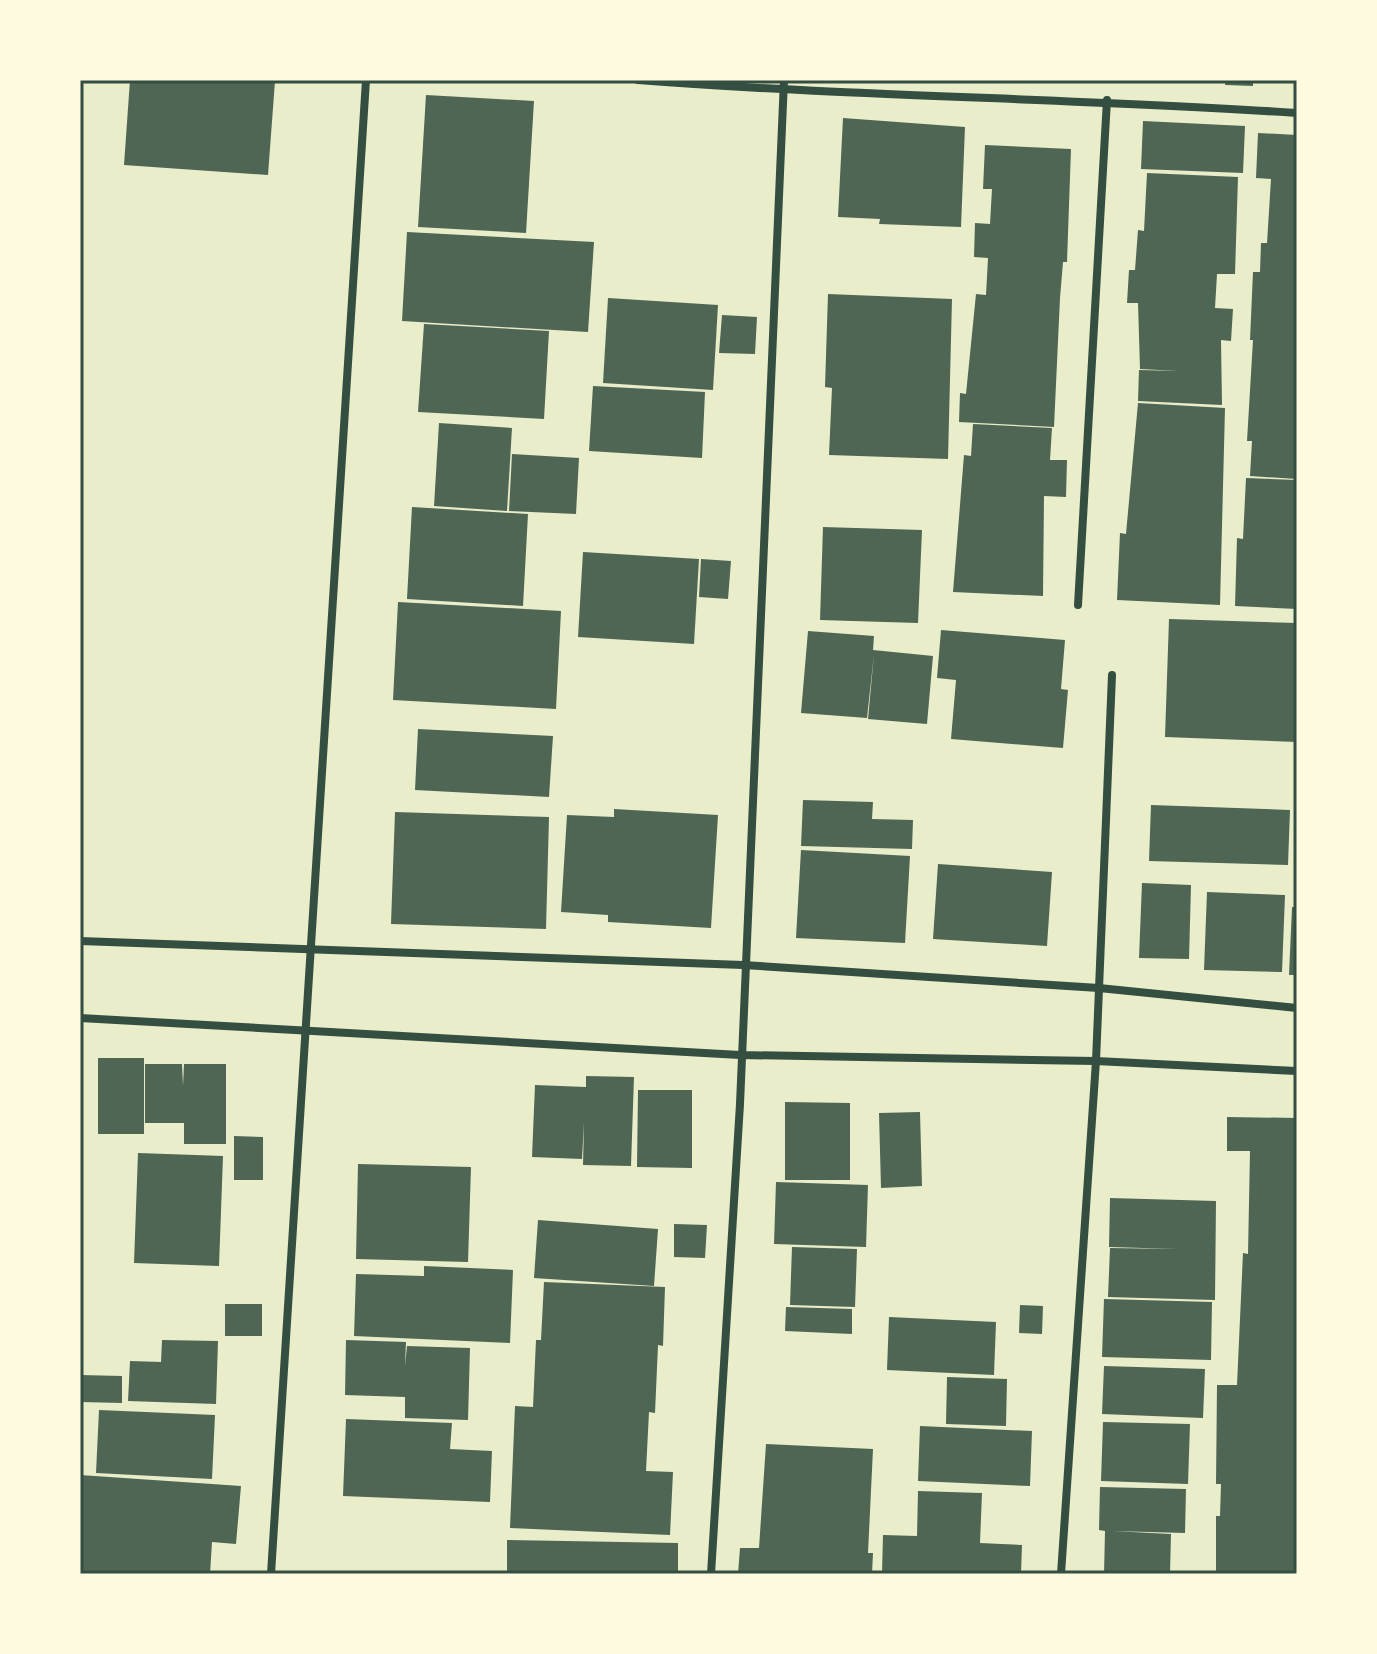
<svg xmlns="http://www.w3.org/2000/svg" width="1377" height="1654" font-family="'Varela Round',sans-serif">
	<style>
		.building { fill: #4f6655 }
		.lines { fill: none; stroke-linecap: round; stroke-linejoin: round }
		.minor { stroke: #344e41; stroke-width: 8 }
		.neatline { fill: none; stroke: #344e41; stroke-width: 3 }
	</style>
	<rect width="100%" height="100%" fill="#e9edc9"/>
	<g class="building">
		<polygon points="130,80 275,81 268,175 124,165"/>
		<polygon points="1226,80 1253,80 1253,86 1225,85"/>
		<polygon points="426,95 534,101 526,233 418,227"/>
		<polygon points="843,118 965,127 961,227 879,224 880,219 838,217"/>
		<polygon points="1143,121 1245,126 1243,173 1141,169"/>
		<polygon points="1258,133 1297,135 1297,479 1250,476 1252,441 1247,441 1253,340 1250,340 1253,272 1260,272 1261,243 1267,243 1271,179 1256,178"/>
		<polygon points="985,145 1071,149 1067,262 1063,262 1060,298 1054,427 959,422 960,393 966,394 976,294 986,295 988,258 974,257 975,223 990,224 992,189 983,189"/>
		<polygon points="1147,173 1238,177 1235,274 1217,274 1215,308 1233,309 1231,341 1221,340 1222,405 1138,401 1139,370 1179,371 1140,369 1138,303 1127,303 1129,270 1135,270 1138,230 1144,231"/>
		<polygon points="407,232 594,242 588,332 402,321"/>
		<polygon points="828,294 952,299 948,459 829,455 832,388 825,387"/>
		<polygon points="608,298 718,305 713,390 603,383"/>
		<polygon points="722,315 757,317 755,354 719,353"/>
		<polygon points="424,324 549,331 544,419 418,412"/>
		<polygon points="593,386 705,392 702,458 589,451"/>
		<polygon points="1138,403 1225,408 1220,605 1117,600 1120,533 1126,534"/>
		<polygon points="439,423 512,428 507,511 434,506"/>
		<polygon points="973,424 1052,428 1050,460 1067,460 1066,497 1044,496 1043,596 953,592 964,455 971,456"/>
		<polygon points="512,454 579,458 576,514 509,511"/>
		<polygon points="1246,478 1297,480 1297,609 1235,606 1237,538 1243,539"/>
		<polygon points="412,507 528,514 523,606 407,599"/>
		<polygon points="823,527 922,530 918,623 820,620"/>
		<polygon points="583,552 699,559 694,644 578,637"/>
		<polygon points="701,559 731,561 728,599 699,597"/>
		<polygon points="398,602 561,611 556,709 393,700"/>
		<polygon points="1169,619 1297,623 1297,742 1165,737"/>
		<polygon points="941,630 1065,640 1061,689 1068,690 1063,748 951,739 956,680 937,678"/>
		<polygon points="808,631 874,636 873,650 933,656 927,724 868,719 874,654 867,718 801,713"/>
		<polygon points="418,729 553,736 549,797 415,790"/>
		<polygon points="803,800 873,802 872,819 913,820 912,849 801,846"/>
		<polygon points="1151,805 1290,810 1288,865 1149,861"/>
		<polygon points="614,809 718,815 711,928 608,922 608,915 561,912 567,815 614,817"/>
		<polygon points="395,812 549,817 546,929 391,924"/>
		<polygon points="801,850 910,856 905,943 796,938"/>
		<polygon points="938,864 1052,872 1047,946 933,939"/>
		<polygon points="1142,883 1191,885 1189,959 1139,958"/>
		<polygon points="1207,892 1285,895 1282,972 1204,970"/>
		<polygon points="1292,907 1297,907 1297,975 1289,975"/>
		<rect x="98" y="1058" width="46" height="76"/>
		<polygon points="145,1064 182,1064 183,1086 184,1064 226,1064 226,1144 184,1144 184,1123 145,1123"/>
		<polygon points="586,1076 634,1077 631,1166 583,1165 584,1122 582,1159 532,1157 535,1085 586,1087"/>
		<polygon points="638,1090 692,1090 692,1168 637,1167"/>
		<polygon points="785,1102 850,1103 850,1180 785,1180"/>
		<polygon points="920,1112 922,1186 881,1188 879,1113"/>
		<polygon points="1227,1117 1297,1118 1297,1574 1216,1574 1216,1516 1220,1516 1221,1484 1216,1484 1217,1385 1237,1385 1243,1253 1248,1254 1250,1151 1227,1151"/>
		<polygon points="234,1136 263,1137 263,1180 234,1180"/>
		<polygon points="138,1153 223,1156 219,1266 134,1263"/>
		<polygon points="358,1164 471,1167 468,1262 356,1259"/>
		<polygon points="776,1182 868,1185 866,1247 774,1244"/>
		<polygon points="1110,1198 1216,1201 1215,1300 1108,1297 1110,1248 1178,1249 1109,1247"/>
		<polygon points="538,1220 658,1229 654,1286 534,1278"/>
		<polygon points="674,1224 707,1225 705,1258 674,1257"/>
		<polygon points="792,1247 857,1249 855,1307 790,1305"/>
		<polygon points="424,1266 513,1270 510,1343 354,1336 356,1274 424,1276"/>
		<polygon points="544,1282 665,1287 663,1346 658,1345 655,1413 649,1412 646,1471 673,1472 670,1535 510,1528 515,1406 533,1407 536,1340 541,1340"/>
		<polygon points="1104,1299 1212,1302 1211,1360 1102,1357"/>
		<rect x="225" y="1304" width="37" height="32"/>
		<polygon points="1020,1305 1043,1306 1042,1334 1019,1333"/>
		<polygon points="786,1307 852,1309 852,1334 785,1331"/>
		<polygon points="889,1317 996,1322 994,1375 887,1370"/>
		<polygon points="162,1340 218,1341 216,1404 128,1401 130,1361 161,1362"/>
		<polygon points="346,1340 406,1342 405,1366 407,1346 470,1348 468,1420 405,1418 405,1397 345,1395"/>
		<polygon points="1104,1366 1205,1369 1203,1418 1102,1414"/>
		<polygon points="80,1375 122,1376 122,1403 80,1402"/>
		<polygon points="947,1377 1007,1379 1006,1426 946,1424"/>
		<polygon points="99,1410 215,1415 212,1479 96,1473"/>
		<polygon points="346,1419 452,1423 450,1449 492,1451 490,1502 343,1496"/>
		<polygon points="1103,1422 1190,1424 1188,1484 1101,1481"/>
		<polygon points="920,1426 1032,1431 1030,1486 918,1481"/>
		<polygon points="766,1444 873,1449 868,1553 873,1553 872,1574 738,1574 740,1548 759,1548"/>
		<polygon points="80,1475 241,1486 236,1544 212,1542 210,1574 80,1574"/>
		<polygon points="1100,1487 1186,1489 1185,1533 1112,1531 1171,1534 1170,1574 1104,1574 1105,1531 1099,1530"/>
		<polygon points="918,1491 982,1493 980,1543 1022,1545 1021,1574 882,1574 883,1535 917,1536"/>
		<polygon points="507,1540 678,1543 678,1574 507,1574"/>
	</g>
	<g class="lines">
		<g class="minor">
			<path d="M638 80C857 97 1077 98 1297 113"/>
			<polyline points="1078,605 1107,100"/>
			<polyline points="80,941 743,965 1099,988 1297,1008"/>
			<polyline points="80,1018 740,1055 1096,1061 1297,1071"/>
			<polyline points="271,1574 366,80"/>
			<polyline points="711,1574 740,1104 784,80"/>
			<polyline points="1061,1574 1096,1061 1112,675"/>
		</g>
	</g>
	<rect width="1377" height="1654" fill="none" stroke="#fefae0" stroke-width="164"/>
	<rect x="82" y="82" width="1213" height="1490" class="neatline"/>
</svg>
